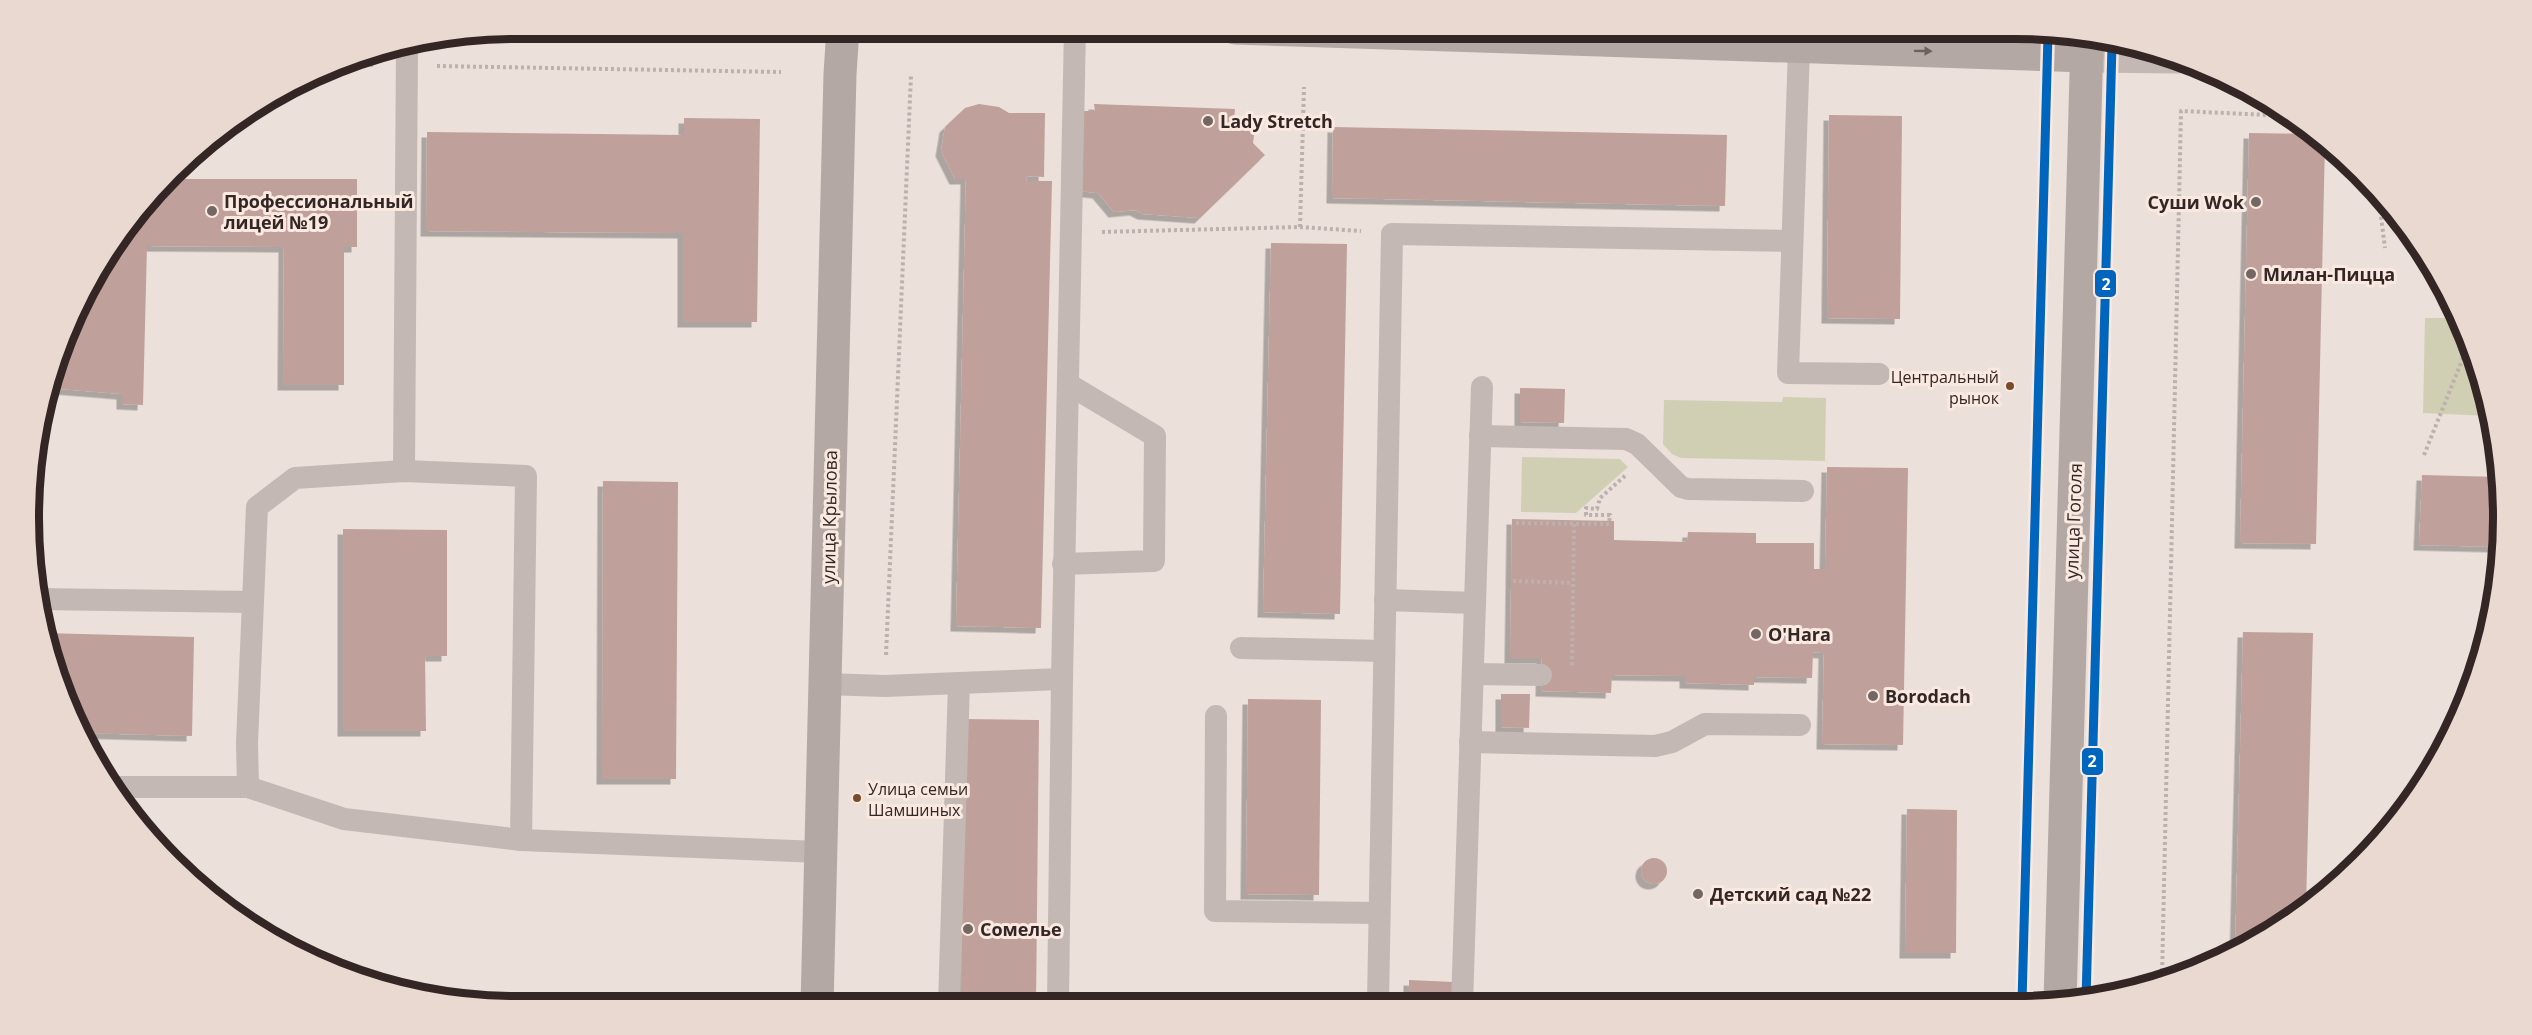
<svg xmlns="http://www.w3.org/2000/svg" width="2532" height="1035" font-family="'Open Sans',sans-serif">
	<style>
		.green { fill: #d0cfb4 }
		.building { fill: #c0a09b; filter: url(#shadow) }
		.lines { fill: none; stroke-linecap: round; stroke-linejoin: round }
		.path { stroke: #bcb1ad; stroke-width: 4; stroke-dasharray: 3 3; stroke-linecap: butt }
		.lane { stroke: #c3b8b4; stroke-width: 22 }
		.street { stroke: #c3b8b4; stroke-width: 33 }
		.secondary { stroke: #b4a8a4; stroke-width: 33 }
		.metro-1-casing { stroke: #f9e9e0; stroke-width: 14 }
		.metro-1 { stroke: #0065bd; stroke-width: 9 }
		.oneway { fill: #6d605e }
		.poi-dot { fill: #736764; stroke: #f9e9e0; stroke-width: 2 }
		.bus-dot { fill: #7a4b2a; stroke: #f9e9e0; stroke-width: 2 }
		.labels { text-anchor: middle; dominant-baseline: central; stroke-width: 6; stroke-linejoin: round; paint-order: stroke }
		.bus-label { font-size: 16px; fill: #332624; stroke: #f9e9e0; text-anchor: end }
		.poi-label { font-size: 18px; font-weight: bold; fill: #332624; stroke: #f9e9e0; text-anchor: start }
		.street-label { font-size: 18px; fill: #332624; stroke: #f9e9e0 }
		.rim { fill: none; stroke: #332624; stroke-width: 8 }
		.line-badge { stroke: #f9e9e0; stroke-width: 2 }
		.badge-label { font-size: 16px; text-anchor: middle; font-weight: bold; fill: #fff }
	</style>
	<defs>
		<filter id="shadow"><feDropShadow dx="-5.5" dy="5.5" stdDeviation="0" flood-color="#0004"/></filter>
	</defs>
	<rect width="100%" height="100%" fill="#ebe0da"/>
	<g class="green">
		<polygon points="2425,318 2459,318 2487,391 2489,416 2423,413"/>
		<polygon points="1783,397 1826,398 1825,461 1681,458 1672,454 1663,444 1664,400 1782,402"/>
		<polygon points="1522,457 1620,459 1628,467 1576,513 1521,512"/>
	</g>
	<g class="building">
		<polygon points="979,104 999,107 1009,113 1045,113 1044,177 1027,176 1026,181 1052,181 1041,628 956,626 966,179 955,179 941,151 945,127 965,108"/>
		<polygon points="1094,104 1235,109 1234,120 1256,121 1253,143 1265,155 1200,218 1143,214 1135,210 1114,212 1098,193 1079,191 1084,111 1095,111"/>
		<polygon points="1829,115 1902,116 1900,319 1827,318"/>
		<polygon points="684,118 760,119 757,322 683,322 683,233 426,231 427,132 684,135"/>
		<polygon points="1333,127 1727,135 1725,206 1332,198"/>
		<polygon points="2249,133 2315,134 2325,141 2316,544 2240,543"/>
		<polygon points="172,179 357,179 357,247 344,247 344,385 283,385 284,247 147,246 143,405 122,404 122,394 48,388 55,360 94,273"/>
		<polygon points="1271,243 1347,244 1340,614 1263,612"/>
		<polygon points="1520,388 1565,389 1564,423 1520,422"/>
		<polygon points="1827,467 1908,468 1903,745 1822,744 1824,653 1813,652 1812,678 1754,677 1754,685 1719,684 1685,683 1685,676 1612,675 1611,693 1541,691 1542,658 1510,658 1512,519 1614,521 1614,540 1687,542 1688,532 1756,533 1756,543 1814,543 1814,569 1825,569"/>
		<polygon points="2422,475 2501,477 2500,547 2419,545"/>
		<polygon points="603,481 678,482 676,779 602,779"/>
		<polygon points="343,529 447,530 447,656 425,656 426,731 343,731"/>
		<polygon points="2243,632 2313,633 2306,906 2235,953"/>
		<polygon points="44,633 194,637 192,736 81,733 66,705"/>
		<polygon points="1501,694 1530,694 1529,728 1501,727"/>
		<polygon points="1248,699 1321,700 1319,895 1246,894"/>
		<polygon points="963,719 1039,720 1036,1005 961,1005"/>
		<polygon points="1907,809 1957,810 1956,953 1905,953"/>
		<circle cx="1654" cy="871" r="13"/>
		<polygon points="1409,980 1453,982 1452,1004 1409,1004"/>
	</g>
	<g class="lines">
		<g class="path">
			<polyline points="340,64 376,65"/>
			<polyline points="437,66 781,72"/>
			<polyline points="2378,193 2385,248"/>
			<polyline points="1300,227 1304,87"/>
			<polyline points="1102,232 1300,227 1361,231"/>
			<polyline points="1909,375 1985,376"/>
			<polyline points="2424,455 2469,343"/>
			<polyline points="1516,523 1609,524 1610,515 1586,515 1586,508 1597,509 1600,498 1626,475"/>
			<polyline points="1513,581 1573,583"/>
			<polyline points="886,655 911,75"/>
			<polyline points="1572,665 1574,524"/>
			<polyline points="2162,977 2181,111 2290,116"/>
		</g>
		<g class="lane">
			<polyline points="1799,48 1788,373 1879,374"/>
			<polyline points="1480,436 1626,439 1637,444 1681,487 1688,489 1803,491"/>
			<polyline points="404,471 407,47"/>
			<polyline points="1063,564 1154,561 1155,436 1068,384"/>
			<polyline points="37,599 252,602"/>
			<polyline points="1385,600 1475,603"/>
			<polyline points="1241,648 1384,651"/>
			<polyline points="1473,674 1541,675"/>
			<polyline points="825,684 885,686 959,683"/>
			<polyline points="1216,716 1215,911 1379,913"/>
			<polyline points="1470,742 1655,746 1672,742 1705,724 1800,725"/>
			<polyline points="110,787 248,787 344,819 521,840 820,852"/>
			<polyline points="248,787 247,743 257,507 295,478 404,471 526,476 521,840"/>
			<polyline points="1378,1004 1392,234 1792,241"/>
			<polyline points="1462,1004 1482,387"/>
			<polyline points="949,1005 959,683 1062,679 1075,28"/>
			<polyline points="1058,1005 1062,679"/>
		</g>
		<polyline class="street" points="2087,56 2178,57"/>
		<g class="secondary">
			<polyline points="1235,28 2087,56"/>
			<polyline points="2060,1002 2087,40"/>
			<polyline points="817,1006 840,74 843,28"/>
		</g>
		<defs>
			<g id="metro-1">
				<polyline points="2086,1000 2112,45"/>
				<polyline points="2022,1002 2048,34"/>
			</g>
		</defs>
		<use href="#metro-1" class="metro-1-casing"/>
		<use href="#metro-1" class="metro-1"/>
	</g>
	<defs><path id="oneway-solid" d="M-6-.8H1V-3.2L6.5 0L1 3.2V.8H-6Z" transform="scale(1.5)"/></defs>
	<use class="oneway" href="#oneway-solid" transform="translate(1923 51) rotate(1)"/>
	<g class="poi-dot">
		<circle cx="1208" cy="121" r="6"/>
		<circle cx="2256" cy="202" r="6"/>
		<circle cx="212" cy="211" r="6"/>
		<circle cx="2251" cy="274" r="6"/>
		<circle cx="1756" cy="634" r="6"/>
		<circle cx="1873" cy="696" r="6"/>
		<circle cx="1698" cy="894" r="6"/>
		<circle cx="968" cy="929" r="6"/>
	</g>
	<g class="bus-dot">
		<circle cx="2010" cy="386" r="5"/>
		<circle cx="857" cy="798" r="5"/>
	</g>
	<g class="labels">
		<g class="bus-label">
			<text x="1999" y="377">Центральный<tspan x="1999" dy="21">рынок</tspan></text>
			<text x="868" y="789" text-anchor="start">Улица семьи<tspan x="868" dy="21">Шамшиных</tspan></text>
		</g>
		<g class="poi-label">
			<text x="1220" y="121">Lady Stretch</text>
			<text x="224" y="201">Профессиональный<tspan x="224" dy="21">лицей №19</tspan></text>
			<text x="2244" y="202" text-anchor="end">Суши Wok</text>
			<text x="2263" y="274">Милан-Пицца</text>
			<text x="1768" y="634">O'Hara</text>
			<text x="1885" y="696">Borodach</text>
			<text x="1710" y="894">Детский сад №22</text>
			<text x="980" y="929">Сомелье</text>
		</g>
		<g class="street-label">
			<text transform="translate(829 517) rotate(-89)">улица Крылова</text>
			<text transform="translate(2073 521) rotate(-88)">улица Гоголя</text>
		</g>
	</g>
	<path d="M0 0H2532V1035H0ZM517 39H2015A478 478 0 0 1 2493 517V518A478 478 0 0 1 2015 996H517A478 478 0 0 1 39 518V517A478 478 0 0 1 517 39Z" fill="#e9d9d1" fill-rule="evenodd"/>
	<path class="rim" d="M517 39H2015A478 478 0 0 1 2493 517V518A478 478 0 0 1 2015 996H517A478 478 0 0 1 39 518V517A478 478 0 0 1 517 39Z"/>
	<g class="line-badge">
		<rect x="2094" y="269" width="23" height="29" rx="6" fill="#0065bd"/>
		<rect x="2081" y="747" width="23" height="29" rx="6" fill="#0065bd"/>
	</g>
	<g class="badge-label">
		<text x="2106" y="290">2</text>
		<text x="2092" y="767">2</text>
	</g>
</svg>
